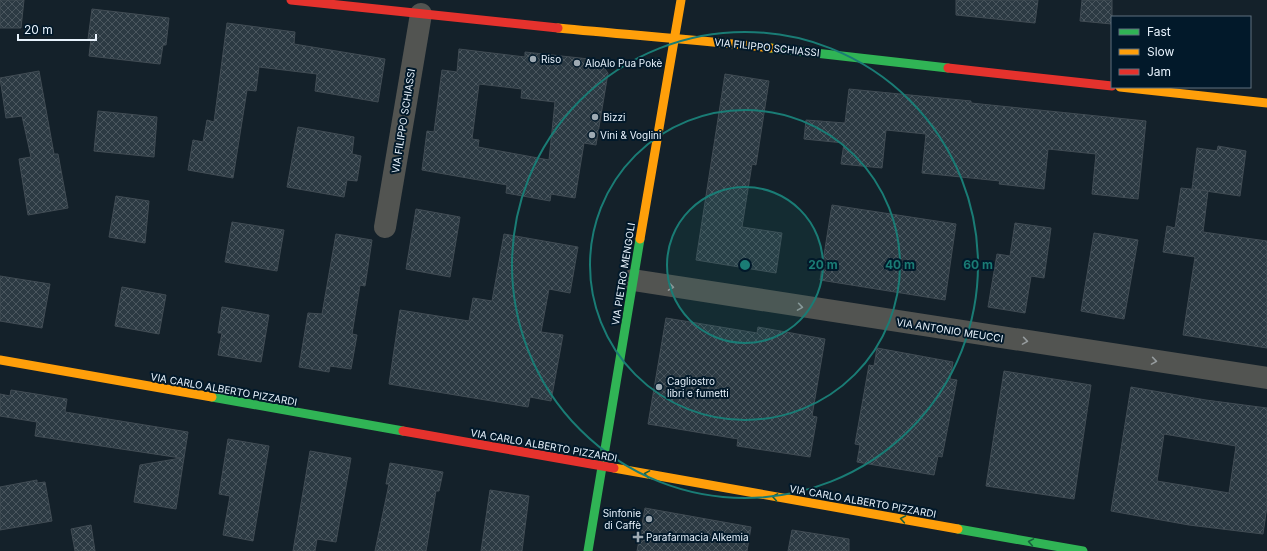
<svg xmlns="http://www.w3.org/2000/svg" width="1267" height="551" font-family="Inter,sans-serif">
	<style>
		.building { fill: url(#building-cross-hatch); stroke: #414c54; fill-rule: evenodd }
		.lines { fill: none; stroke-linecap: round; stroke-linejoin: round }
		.street { stroke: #525451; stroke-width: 22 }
		.fast { stroke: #30b455; stroke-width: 9 }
		.slow { stroke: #ff9f0a; stroke-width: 9 }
		.jam { stroke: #e5322d; stroke-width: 9 }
		.oneway { stroke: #969c9e }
		.oneway2 { stroke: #175f3d }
		.ring { fill: none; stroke: #1a7c75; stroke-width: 2 }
		.poi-dot { fill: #9eaab3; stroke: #02192a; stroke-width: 1.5 }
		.labels { text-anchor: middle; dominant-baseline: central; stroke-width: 4; stroke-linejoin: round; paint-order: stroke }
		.street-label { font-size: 10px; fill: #e8f3fd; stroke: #02192a }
		.poi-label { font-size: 10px; fill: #e8f3fd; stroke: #02192a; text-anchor: start }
		.centre { fill: #1a7c75; stroke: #02192a; stroke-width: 2 }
		.ring-label { font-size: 12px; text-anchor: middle; font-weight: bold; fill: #1a7c75; stroke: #02192a; stroke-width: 4; stroke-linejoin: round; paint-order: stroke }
	</style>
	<defs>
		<pattern id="building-cross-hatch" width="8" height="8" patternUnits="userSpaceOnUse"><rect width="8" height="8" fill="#2c3a43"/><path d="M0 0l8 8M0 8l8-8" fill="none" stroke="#4b575f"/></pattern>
	</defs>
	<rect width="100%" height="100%" fill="#14212a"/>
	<g class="building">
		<polygon points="0,0 24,0 21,28 0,28"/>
		<polygon points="956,0 1038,0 1035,23 956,15"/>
		<polygon points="1082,0 1112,0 1112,24 1080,21"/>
		<polygon points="92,9 169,18 166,45 163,45 160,64 89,56 91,39 88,39"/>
		<polygon points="227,23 295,32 294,44 385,59 378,102 315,91 317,74 259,67 256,91 247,90 233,178 188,170 193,140 203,142 207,120 214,122"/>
		<path d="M459 49 525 57V52L598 60 608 73 596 145 584 143 575 198 551 194 550 201 506 193 507 185 422 170 427 131 434 132 442 70 457 72ZM479 84 522 89 521 98 555 102 549 160 478 147 479 140 472 139Z"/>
		<polygon points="39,71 54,154 58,154 68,208 28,215 19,159 31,157 22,116 6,118 0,78"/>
		<polygon points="725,74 769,81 756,165 752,164 742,227 782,233 776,273 696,260"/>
		<polygon points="849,89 971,101 971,103 1146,121 1138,199 1092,194 1096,154 1048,149 1044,189 999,184 1000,181 922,173 926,134 886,130 882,168 841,164 844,143 804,139 806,120 845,123"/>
		<polygon points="98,111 157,117 154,157 94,151"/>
		<polygon points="298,127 354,137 352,154 361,156 357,181 347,180 344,197 287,187"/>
		<polygon points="1218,146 1246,151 1240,196 1192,189 1197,148 1217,151"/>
		<polygon points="1181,188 1208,191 1203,232 1267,241 1267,348 1183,335 1195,257 1163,252 1167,226 1175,228"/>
		<polygon points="116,196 149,201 145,243 109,237"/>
		<polygon points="832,205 956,224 945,300 820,280"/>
		<polygon points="416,209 460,217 450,277 406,269"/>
		<polygon points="232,222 284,230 277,271 225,262"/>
		<polygon points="1015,223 1051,228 1044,278 1031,276 1025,313 988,307 997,254 1010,256"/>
		<polygon points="1094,233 1138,240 1124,319 1081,311"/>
		<polygon points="336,234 372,240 365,286 360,285 352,334 357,335 351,369 330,366 329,372 299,367 308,313 322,314"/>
		<polygon points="504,234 578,247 570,293 549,289 541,332 563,335 551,401 530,397 528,407 389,384 400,310 469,321 473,298 492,301"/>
		<polygon points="0,276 50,284 42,328 0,321"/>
		<polygon points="122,287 166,295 159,334 115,326"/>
		<polygon points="222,307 269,315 261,362 218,355 222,333 218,333"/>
		<polygon points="666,318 757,333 758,327 825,339 812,416 817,417 810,457 737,446 738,439 648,424"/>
		<polygon points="877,348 953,362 950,379 957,380 942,457 938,456 934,475 857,462 860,445 855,444 869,365 874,366"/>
		<polygon points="1004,371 1091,385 1074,499 986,486"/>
		<path d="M1131 387 1206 400 1267 408V506L1263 534 1189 525 1111 511ZM1164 434 1236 446 1229 493 1157 481Z"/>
		<polygon points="11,390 67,399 65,412 188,432 176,509 134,502 140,465 181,458 35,436 37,422 0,416 0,394 10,396"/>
		<polygon points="228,439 269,446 253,541 223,535 230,496 219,494"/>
		<polygon points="310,451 351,458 336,542 317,539 315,551 293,551"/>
		<polygon points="390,463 443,472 439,491 436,491 426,551 375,551 389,484 386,484"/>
		<polygon points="37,480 37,483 45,482 52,521 0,530 0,487"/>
		<polygon points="490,490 529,496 522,551 481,551"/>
		<polygon points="645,508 751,527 747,551 637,551"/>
		<polygon points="91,525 95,551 75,551 71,529"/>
		<polygon points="792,530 849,539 849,551 788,551"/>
	</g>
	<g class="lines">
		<g class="street">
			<polyline points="385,227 421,14"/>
			<polyline points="633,280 1267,378"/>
		</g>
		<g class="fast">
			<polyline points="771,48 948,68"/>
			<polyline points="212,397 403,431"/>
			<polyline points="958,529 1083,551"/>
			<polyline points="588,551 640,239"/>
		</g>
		<g class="slow">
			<path d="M558 28C629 35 700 40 771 48"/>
			<polyline points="1120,87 1267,103"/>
			<polyline points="640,239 681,0"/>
			<polyline points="0,360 212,397"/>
			<polyline points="614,468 958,529"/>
		</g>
		<g class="jam">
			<polyline points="291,0 558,28"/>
			<polyline points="948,68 1112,86"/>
			<polyline points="403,431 614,468"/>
		</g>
	</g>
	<defs><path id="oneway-chevron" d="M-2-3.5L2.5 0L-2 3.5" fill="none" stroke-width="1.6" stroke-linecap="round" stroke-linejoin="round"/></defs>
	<g class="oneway">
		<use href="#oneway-chevron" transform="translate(671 287) rotate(9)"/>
		<use href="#oneway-chevron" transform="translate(800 307) rotate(9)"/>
		<use href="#oneway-chevron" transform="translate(1025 341) rotate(9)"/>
		<use href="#oneway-chevron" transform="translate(1154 361) rotate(9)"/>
	</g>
	<g class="oneway2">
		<use href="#oneway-chevron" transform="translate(647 474) rotate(-170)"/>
		<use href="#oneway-chevron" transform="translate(775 497) rotate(-170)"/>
		<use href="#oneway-chevron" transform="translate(903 519) rotate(-170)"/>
		<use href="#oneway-chevron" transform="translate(1031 542) rotate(-170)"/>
	</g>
	<circle cx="745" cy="265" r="78" fill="#1a7c75" fill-opacity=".12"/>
	<g class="ring">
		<circle cx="745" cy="265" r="78"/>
		<circle cx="745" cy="265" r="155"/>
		<circle cx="745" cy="265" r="233"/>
	</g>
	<g class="poi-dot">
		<circle cx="533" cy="59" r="4"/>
		<circle cx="577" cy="63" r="4"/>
		<circle cx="595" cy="117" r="4"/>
		<circle cx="592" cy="135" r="4"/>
		<circle cx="659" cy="387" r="4"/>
		<circle cx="649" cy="519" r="4"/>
		<path d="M636 531h4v4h4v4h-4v4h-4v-4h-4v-4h4z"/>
	</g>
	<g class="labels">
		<g class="street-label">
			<text transform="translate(767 47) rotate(6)">VIA FILIPPO SCHIASSI</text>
			<text transform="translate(403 121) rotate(-81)">VIA FILIPPO SCHIASSI</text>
			<text transform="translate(623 274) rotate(-81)">VIA PIETRO MENGOLI</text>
			<text transform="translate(950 330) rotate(9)">VIA ANTONIO MEUCCI</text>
			<text transform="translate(224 389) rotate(10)">VIA CARLO ALBERTO PIZZARDI</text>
			<text transform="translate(544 445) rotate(10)">VIA CARLO ALBERTO PIZZARDI</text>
			<text transform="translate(863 501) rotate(10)">VIA CARLO ALBERTO PIZZARDI</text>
		</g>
		<g class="poi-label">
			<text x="541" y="59">Riso</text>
			<text x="585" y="63">AloAlo Pua Pokè</text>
			<text x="603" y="117">Bizzi</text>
			<text x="600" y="135">Vini &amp; Voglini</text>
			<text x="667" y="381">Cagliostro<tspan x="667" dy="12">libri e fumetti</tspan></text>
			<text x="641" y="513" text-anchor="end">Sinfonie<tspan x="641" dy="12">di Caffè</tspan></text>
			<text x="646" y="537">Parafarmacia Alkemia</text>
		</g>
	</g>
	<circle cx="745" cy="265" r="6" class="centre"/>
	<g class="ring-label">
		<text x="823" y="269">20 m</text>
		<text x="900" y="269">40 m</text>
		<text x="978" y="269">60 m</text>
	</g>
	<rect x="1111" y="16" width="140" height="72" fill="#02192a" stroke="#5e707e"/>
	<rect x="1119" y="29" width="20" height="6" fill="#30b455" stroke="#5e707e"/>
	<text x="1147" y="36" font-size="12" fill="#e8f3fd">Fast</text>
	<rect x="1119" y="49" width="20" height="6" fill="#ff9f0a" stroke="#5e707e"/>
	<text x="1147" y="56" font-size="12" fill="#e8f3fd">Slow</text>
	<rect x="1119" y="69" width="20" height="6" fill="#e5322d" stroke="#5e707e"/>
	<text x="1147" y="76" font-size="12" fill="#e8f3fd">Jam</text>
	<path d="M18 34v6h78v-6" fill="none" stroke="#e8f3fd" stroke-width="2"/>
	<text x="24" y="34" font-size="12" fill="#e8f3fd" stroke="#02192a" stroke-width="3" paint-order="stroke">20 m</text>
</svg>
